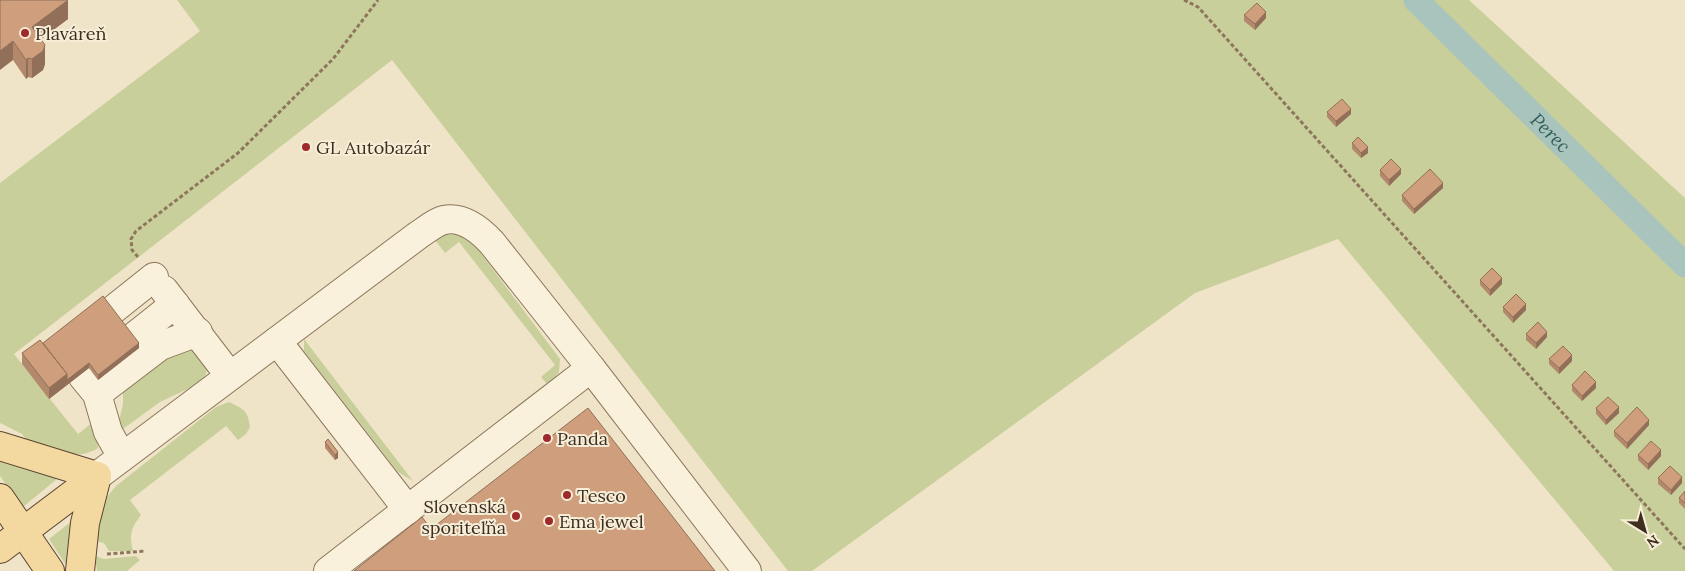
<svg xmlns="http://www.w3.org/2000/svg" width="1685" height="571" font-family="Lora,serif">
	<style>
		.green { fill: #c9cf9b }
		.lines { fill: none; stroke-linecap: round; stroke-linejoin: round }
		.canal { stroke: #a9c4bc; stroke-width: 25 }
		.minor-casing { stroke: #8d765c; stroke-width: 30 }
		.major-casing { stroke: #5b4430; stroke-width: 30 }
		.path { stroke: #8d765c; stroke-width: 3; stroke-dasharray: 4 2.5; stroke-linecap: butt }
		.minor { stroke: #faf1dc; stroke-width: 28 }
		.major { stroke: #f3d9a0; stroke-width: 28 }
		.wall { fill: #b2896c }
		.shaded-wall { fill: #916f58 }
		.building { fill: #cf9f7d; stroke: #916f58 }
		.poi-dot { fill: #9e2a2b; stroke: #f7eed8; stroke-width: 2 }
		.labels { text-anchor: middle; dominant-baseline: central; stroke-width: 4; stroke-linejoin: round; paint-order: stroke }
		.poi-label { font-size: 18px; fill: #3d2e20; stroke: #f7eed8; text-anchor: start }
		.water-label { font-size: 19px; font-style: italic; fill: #2f5d5a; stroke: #f7eed8 }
	</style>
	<rect width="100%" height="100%" fill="#f0e4c8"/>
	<g class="green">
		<path d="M177 0H1469L1685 198V571H1614L1338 239 1195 293 812 571H788L392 60 14 354 78 434 94 421 96 426 98 448C77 462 51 450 29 443L22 434 0 423V183L200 31Z"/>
		<polygon points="454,234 466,238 477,248 560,359 559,372 550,383 546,383 541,377 555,365 459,242 445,253 435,240 436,236"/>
		<polygon points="304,339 413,481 398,472 304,351"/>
		<polygon points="190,349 204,359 207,370 205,377 196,385 160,402 116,434 123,404 123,391 152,363"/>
		<path d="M229 402C243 409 248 410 250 427L246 434 238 440 226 426 130 500 141 515C131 528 129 535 133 551H109L104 543 96 541C98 516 98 506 116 486L216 407Z"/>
		<polygon points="0,456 58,478 23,507 0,476"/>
		<polygon points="72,521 72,566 66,565 49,539"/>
		<polygon points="95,556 104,559 136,556 140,560 127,571 97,571"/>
	</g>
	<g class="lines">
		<path class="canal" id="s1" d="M1416 0 1685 265"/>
		<defs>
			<g id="minor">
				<polyline points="164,290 230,376"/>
				<polyline points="85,332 154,277"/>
				<polyline points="277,341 408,510"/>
				<polyline points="591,368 747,571"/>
				<polyline points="97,394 160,346 198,332"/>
				<polyline points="122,457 108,432 97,394 83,377 175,304"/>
				<path d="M97 476 417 236C425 231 435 222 444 220 463 216 480 230 492 243L591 368 328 571"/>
			</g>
			<g id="major">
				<polyline points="0,446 97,476"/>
				<polyline points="0,498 50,571"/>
				<polyline points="0,549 97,476"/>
				<polyline points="80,571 85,523 97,476"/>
			</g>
		</defs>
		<use href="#minor" class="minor-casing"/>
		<use href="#major" class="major-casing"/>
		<g class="path">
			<polyline points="1184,0 1198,7 1685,549"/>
			<polyline points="138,257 132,250 131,239 136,231 238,153 333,59 378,0"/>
			<polyline points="107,554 145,551"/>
		</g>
		<use href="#minor" class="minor"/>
		<use href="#major" class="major"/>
	</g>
	<g class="wall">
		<polygon points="0,0 68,19 41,39 45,64 43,70 32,78 28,77 26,79 13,60"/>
		<polygon points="1244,15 1266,18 1255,30 1244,21"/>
		<polygon points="1327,112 1351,114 1336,127 1327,117"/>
		<polygon points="1352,143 1368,153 1361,158 1352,149"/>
		<polygon points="1380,170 1401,174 1389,186 1380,176"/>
		<polygon points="1443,188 1414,214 1402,201 1402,195"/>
		<polygon points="1480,280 1502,284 1490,296 1480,285"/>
		<polygon points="1503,307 1526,310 1513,323 1503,312"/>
		<polygon points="1526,334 1547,337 1536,349 1526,340"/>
		<polygon points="43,343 139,348 98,380 89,368 49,399 22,364 22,353"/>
		<polygon points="1549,359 1572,361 1559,374 1549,364"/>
		<polygon points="1572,385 1596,388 1582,401 1572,391"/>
		<polygon points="1596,408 1619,413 1606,425 1596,414"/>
		<polygon points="1649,425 1627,449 1614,436 1614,431"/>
		<polygon points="325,442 338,458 335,460 325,448"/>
		<polygon points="1638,455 1661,456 1648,470 1638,460"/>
		<polygon points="1658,478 1682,483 1671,495 1658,484"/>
		<polygon points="1685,491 1685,509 1679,503 1679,498"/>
	</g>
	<g class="shaded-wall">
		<polygon points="68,0 68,19 32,46 32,27"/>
		<polygon points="1266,12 1266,18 1255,30 1255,24"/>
		<polygon points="13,41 13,60 0,70 0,51"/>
		<polygon points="45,45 45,64 43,70 32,78 32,59"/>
		<polygon points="28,58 28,77 26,79 26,60"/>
		<polygon points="1351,109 1351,114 1336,127 1336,121"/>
		<polygon points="1368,147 1368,153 1361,158 1361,153"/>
		<polygon points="1401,169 1401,174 1389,186 1389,180"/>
		<polygon points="1443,183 1443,188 1414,214 1414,209"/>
		<polygon points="1502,278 1502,284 1490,296 1490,290"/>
		<polygon points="1526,304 1526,310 1513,323 1513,317"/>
		<polygon points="1547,332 1547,337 1536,349 1536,343"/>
		<polygon points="139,343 139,348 98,380 98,375"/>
		<polygon points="1572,355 1572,361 1559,374 1559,368"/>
		<polygon points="89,363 89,368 49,399 49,388 67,374"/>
		<polygon points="1596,382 1596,388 1582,401 1582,396"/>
		<polygon points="1619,407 1619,413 1606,425 1606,420"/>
		<polygon points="1649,420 1649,425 1627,449 1627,443"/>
		<polygon points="1661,450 1661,456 1648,470 1648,464"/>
		<polygon points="338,452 338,458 335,460 335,455"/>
		<polygon points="1682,477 1682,483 1671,495 1671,490"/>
	</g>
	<g class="building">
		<polygon points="0,0 68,0 32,27 45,45 43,51 32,59 28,58 26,60 13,41 0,51"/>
		<polygon points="1257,3 1266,12 1255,24 1244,15"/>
		<polygon points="1342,99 1351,109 1336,121 1327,112"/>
		<polygon points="1358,137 1368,147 1361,153 1352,143"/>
		<polygon points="1391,159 1401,169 1389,180 1380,170"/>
		<polygon points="1430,169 1443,183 1414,209 1402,195"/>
		<polygon points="1492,268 1502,278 1490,290 1480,280"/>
		<polygon points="1516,294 1526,304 1513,317 1503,307"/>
		<polygon points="103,296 139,343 98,375 89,363 67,380 67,374 43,343"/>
		<polygon points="1538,322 1547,332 1536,343 1526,334"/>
		<polygon points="40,340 67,374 49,388 22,353"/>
		<polygon points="1563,346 1572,355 1559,368 1549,359"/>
		<polygon points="1585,371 1596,382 1582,396 1572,385"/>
		<polygon points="1608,397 1619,407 1606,420 1596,408"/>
		<polygon points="1637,407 1649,420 1627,443 1614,431"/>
		<polygon points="588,408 715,571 354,571 422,517 431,529"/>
		<polygon points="328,439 338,452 335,455 325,442"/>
		<polygon points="1651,441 1661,450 1648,464 1638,455"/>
		<polygon points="1670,466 1682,477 1671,490 1658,478"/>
		<polygon points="1685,491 1685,503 1679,498"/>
	</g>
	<g class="poi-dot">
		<circle cx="25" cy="33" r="5"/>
		<circle cx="306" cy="147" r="5"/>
		<circle cx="547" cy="438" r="5"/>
		<circle cx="567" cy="495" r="5"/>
		<circle cx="516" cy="516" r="5"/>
		<circle cx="549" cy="521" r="5"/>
	</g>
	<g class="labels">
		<g class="poi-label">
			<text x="35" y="33">Plaváreň</text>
			<text x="316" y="147">GL Autobazár</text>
			<text x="557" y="438">Panda</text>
			<text x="577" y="495">Tesco</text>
			<text x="506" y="506" text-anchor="end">Slovenská<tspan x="506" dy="21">sporiteľňa</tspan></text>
			<text x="559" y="521">Ema jewel</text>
		</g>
		<g class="water-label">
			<text stroke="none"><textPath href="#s1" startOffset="189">Perec</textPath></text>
		</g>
	</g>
	<g transform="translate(1645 531) rotate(143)" stroke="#f7eed8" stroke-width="4" paint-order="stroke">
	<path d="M0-4L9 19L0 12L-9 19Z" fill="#3d2e20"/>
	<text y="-8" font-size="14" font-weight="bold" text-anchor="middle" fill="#3d2e20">N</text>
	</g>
</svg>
